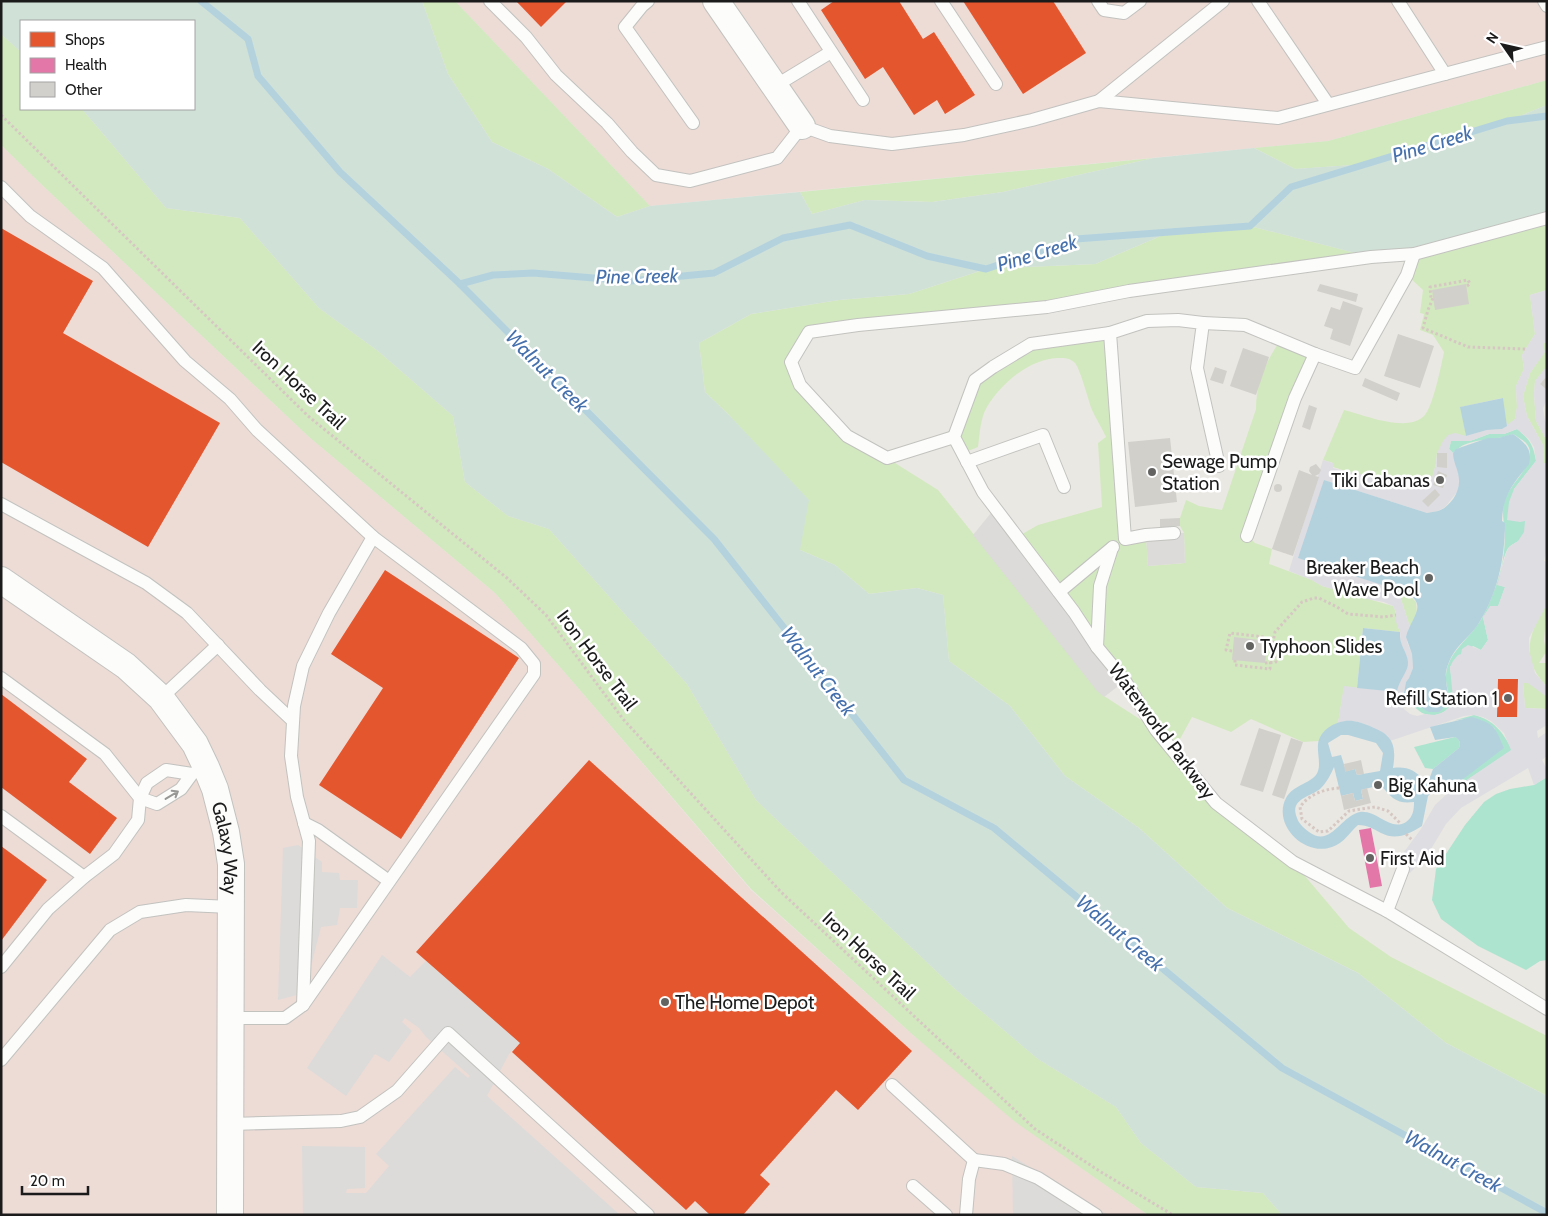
<svg xmlns="http://www.w3.org/2000/svg" width="1548" height="1216" font-family="Cabin,sans-serif">
	<style>
		.commercial { fill: #eddbd6 }
		.grass { fill: #d2e9bf }
		.wetland { fill: #d0e1d8 }
		.pitch { fill: #ace4d0 }
		.parking { fill: #dcdbd9 }
		.plaza { fill: #dedde2; fill-rule: evenodd }
		.water { fill: #b4d2de; fill-rule: evenodd }
		.shops { fill: #e4572e }
		.health { fill: #e377a8 }
		.lines { fill: none; stroke-linecap: round; stroke-linejoin: round }
		.stream { stroke: #b4d2de; stroke-width: 7 }
		.building { fill: #d2d0cb }
		.lane-casing { stroke: #c2c2bf; stroke-width: 14 }
		.street-casing { stroke: #c2c2bf; stroke-width: 28 }
		.path { stroke: #d6c7c3; stroke-width: 3; stroke-dasharray: 2.5 2.5; stroke-linecap: butt }
		.lane { stroke: #fcfcfb; stroke-width: 12 }
		.street { stroke: #fcfcfb; stroke-width: 26 }
		.oneway { stroke: #979796 }
		.poi-dot { fill: #636361; stroke: #fff; stroke-width: 2 }
		.labels { text-anchor: middle; dominant-baseline: central; stroke-width: 5; stroke-linejoin: round; paint-order: stroke }
		.street-label { font-size: 19px; fill: #1b1b1b; stroke: #fff }
		.poi-label { font-size: 19px; fill: #1b1b1b; stroke: #fff; text-anchor: start }
		.water-label { font-size: 20px; font-style: italic; fill: #4570ac; stroke: #fff }
	</style>
	<rect width="100%" height="100%" fill="#eae8e2"/>
	<g class="commercial">
		<polygon points="455,1 1547,1 1547,80 1328,141 650,206"/>
		<polygon points="1,145 42,185 309,437 495,593 566,674 751,890 913,1035 1077,1165 1148,1215 1,1215"/>
	</g>
	<g class="grass">
		<polygon points="422,1 455,1 650,206 617,217 548,169 492,142 448,74"/>
		<polygon points="1,34 21,52 21,109 82,109 166,208 240,218 319,308 378,351 453,416 465,482 508,516 549,529 687,684 756,800 954,988 1038,1059 1116,1107 1141,1143 1196,1187 1263,1193 1282,1215 1148,1215 1014,1121 913,1035 751,889 566,674 495,593 309,437 42,185 1,145"/>
		<polygon points="1547,80 1547,105 1507,121 1368,164 1295,169 1254,148 1328,141"/>
		<polygon points="1154,158 1003,192 932,202 865,200 812,214 800,192"/>
		<path d="M1547 218V290L1530 295 1535 334 1522 355 1524 369 1516 386 1517 407 1515 419 1507 426 1502 398 1461 407 1466 436H1460L1437 453 1436 464 1432 478 1421 487 1414 489H1402L1387 478 1352 473 1333 467V463L1323 460 1344 410C1364 415 1407 433 1424 416 1433 407 1441 366 1444 352L1433 335 1420 330 1424 314 1420 313 1423 290 1407 275 1414 254Z"/>
		<path d="M1250 226 1371 257 809 332 791 362 800 385 847 436 887 458 938 490 1104 696 1155 729 1017 537 1038 525 1102 507 1098 443 1106 437C1102 428 1096 419 1092 410 1088 399 1081 371 1075 363 1071 359 1067 358 1061 358 1032 357 1002 382 987 407 980 419 980 433 978 447L963 453 954 437 975 380 1031 344 1110 333 1125 538 1146 535 1148 566 1185 563 1184 533 1180 526V518L1186 500 1199 506 1222 510 1256 409C1256 384 1266 360 1281 340L1315 354 1247 536 1255 543 1272 549 1269 564 1312 580 1322 586 1393 606C1398 614 1396 623 1400 632L1363 628 1357 688 1344 687 1338 723C1331 726 1322 733 1319 741L1303 742 1251 719 1231 732 1192 717 1174 750 1216 803 1293 862 1349 928 1391 957 1547 1036V1096L1446 1043 1358 973 1227 908 1139 828 1065 776 1010 706 949 661 943 595 917 588 869 594 835 565 800 550 767 457 728 414 705 392 699 343 751 314 839 300 909 294 986 269 1095 264 1170 232Z"/>
		<polygon points="1547,341 1547,366 1535,381 1534,395 1536,421 1547,441 1547,463 1544,463 1543,445 1527,416 1523,396 1530,373 1541,357 1543,344"/>
		<polygon points="1398,590 1408,594 1416,602 1417,614 1410,627"/>
		<path d="M1547 604 1544 640 1546 652 1539 663H1547V687C1520 659 1528 633 1547 604Z"/>
		<polygon points="1523,682 1528,682 1547,697 1547,709 1525,708"/>
	</g>
	<polygon class="wetland" points="1,1 422,1 448,74 492,142 548,169 617,217 650,206 800,192 812,214 865,200 932,202 1003,192 1154,158 1254,148 1295,169 1367,164 1507,121 1547,105 1547,218 1414,254 1371,257 1250,226 1170,232 1095,264 986,269 909,294 839,300 751,314 699,343 705,392 728,414 809,500 800,550 835,565 869,594 917,588 943,595 949,661 1010,706 1065,776 1139,828 1227,908 1358,973 1446,1043 1547,1096 1547,1215 1282,1215 1263,1193 1196,1187 1141,1143 1116,1107 1038,1059 954,988 756,800 687,684 549,529 508,516 465,482 453,416 378,351 319,308 240,218 166,208 82,109 194,109 194,21 21,21 21,52 1,34"/>
	<g class="pitch">
		<path d="M1517 429C1530 440 1533 444 1536 461L1514 489C1518 502 1532 525 1522 538 1517 543 1510 544 1507 550 1502 560 1501 574 1498 585L1505 587 1498 607 1483 617 1488 640 1481 650 1473 646 1461 655 1450 667C1451 677 1454 689 1453 699 1451 711 1437 718 1425 714 1418 712 1410 702 1404 697V693L1420 707 1449 697C1448 690 1445 681 1446 675 1448 654 1464 643 1476 627 1485 616 1491 599 1496 586 1502 570 1505 551 1505 533 1504 520 1501 513 1505 499 1510 483 1541 460 1526 443 1522 439 1517 437 1513 434 1495 442 1468 436 1453 453L1449 449 1451 441H1470L1489 434H1504Z"/>
		<path d="M1474 715C1494 720 1503 732 1512 750L1449 792 1439 793 1437 788 1495 729C1474 710 1451 722 1427 728Z"/>
		<path d="M1455 737C1460 740 1461 743 1459 748L1433 769 1425 768 1414 747Z"/>
		<polygon points="1547,777 1547,960 1540,961 1526,970 1478,946 1441,919 1432,900 1436,869 1465,825 1484,802 1496,794 1510,789 1534,785"/>
	</g>
	<g class="parking">
		<polygon points="995,508 1125,681 1104,697 1097,691 973,535"/>
		<polygon points="1184,533 1185,563 1148,566 1146,535"/>
		<polygon points="298,845 322,862 322,872 339,873 340,880 358,880 357,908 340,908 337,925 321,927 304,993 278,1000 283,848"/>
		<polygon points="382,955 410,977 426,961 520,1043 509,1054 487,1096 620,1215 303,1215 302,1146 365,1147 365,1188 347,1189 346,1193 366,1193 389,1166 376,1154 455,1067 468,1078 470,1076 426,1037 419,1028 405,1018 402,1022 412,1031 389,1062 375,1054 346,1096 307,1068"/>
		<polygon points="1012,1156 1108,1215 1013,1215"/>
	</g>
	<g class="plaza">
		<path d="M1547 290V341L1543 344 1545 352 1530 373 1523 396 1527 416 1543 445 1544 463H1547V548L1544 561 1547 562V604L1529 638V650L1535 673 1547 687V697L1528 683H1523L1525 708 1547 709V725L1537 731 1538 738 1547 732V756L1542 760 1547 769V777L1534 785 1528 768 1461 808 1446 824 1428 854 1410 873 1395 864 1421 829 1435 805 1449 792 1511 750 1504 733 1491 721 1483 717 1474 715 1464 716 1390 741 1388 736 1365 724 1354 721H1345L1338 723 1344 686 1397 692 1398 684 1404 674 1406 657 1401 644 1400 632 1396 622V612L1393 606 1384 602 1362 598 1322 586 1312 580 1289 571 1323 460 1333 463V468L1352 473 1387 478 1402 489H1414L1421 487 1432 478 1436 464 1437 453 1443 441 1448 435 1455 433 1466 436 1487 430 1502 429 1515 419 1517 407 1516 386 1524 369 1522 355 1535 334 1530 295ZM1517 429 1529 439 1534 447 1536 461 1514 489 1509 502 1507 520 1520 522 1525 521 1524 532 1518 541 1509 547 1506 553 1497 585 1505 587 1498 606H1490L1483 617 1488 640 1481 650 1468 645 1462 649 1461 654 1458 655 1453 661 1450 667 1453 699 1450 706 1444 712 1435 715 1425 714 1417 716 1410 714 1404 709 1402 703 1406 682 1409 678 1413 668 1412 654 1407 642 1408 633 1410 627 1398 590 1324 480 1427 513 1438 511 1445 507 1458 491 1460 480 1453 453 1449 449 1451 441H1470L1489 434H1504ZM1498 679H1518L1517 717 1497 716Z"/>
		<polygon points="1547,366 1547,376 1540,384 1547,390 1547,398 1543,409 1545,421 1547,425 1547,441 1536,421 1534,395 1535,381"/>
	</g>
	<g class="water">
		<polygon points="1503,398 1507,426 1502,429 1487,430 1466,436 1460,407"/>
		<path d="M1513 434C1524 442 1533 449 1529 464 1513 484 1503 494 1502 521L1505 523C1505 559 1497 596 1477 626 1468 638 1454 648 1449 662 1447 667 1445 673 1446 677 1446 694 1454 699 1439 712H1429L1425 710 1404 693 1406 682 1409 678 1413 668 1412 654 1406 637C1411 616 1433 602 1398 590L1298 558 1324 480 1427 513C1430 512 1435 512 1438 511 1450 507 1460 492 1459 480 1459 471 1453 462 1453 453L1456 449 1488 438H1498Z"/>
		<path d="M1363 628 1400 632C1399 646 1407 651 1408 662 1409 671 1398 681 1397 692L1357 688Z"/>
		<path d="M1472 717C1495 724 1495 727 1504 748L1450 789 1437 788 1428 796 1422 826C1409 834 1396 841 1381 833 1373 829 1368 825 1358 825 1349 833 1344 843 1332 847 1305 857 1272 825 1286 798 1293 785 1309 784 1316 775 1322 767 1317 754 1318 744 1320 729 1338 719 1353 721 1360 722 1368 725 1374 728 1395 736 1396 749 1393 768 1406 766 1416 770 1424 781L1430 777 1433 769 1459 748C1461 743 1460 740 1455 737L1435 740 1430 727ZM1341 735H1348L1376 743 1383 753 1380 771 1357 775 1355 769 1346 771 1341 755 1332 757 1328 743ZM1334 767 1341 796 1353 793 1355 801 1363 799 1361 790 1381 785C1392 799 1397 804 1414 802 1414 810 1413 817 1406 822 1390 832 1378 810 1360 812 1340 816 1331 848 1309 832 1304 828 1299 824 1297 818 1289 799 1310 797 1320 789 1327 782 1330 776 1334 767Z"/>
	</g>
	<g class="shops">
		<polygon points="516,1 567,1 541,27"/>
		<polygon points="834,1 899,1 923,39 934,32 975,95 945,114 937,100 914,115 883,67 865,79 821,10"/>
		<polygon points="963,1 1053,1 1086,53 1023,94"/>
		<polygon points="1,228 93,281 63,333 220,423 148,547 1,462"/>
		<polygon points="385,570 519,658 401,839 319,785 383,688 331,654"/>
		<polygon points="1498,679 1518,679 1517,717 1497,717"/>
		<polygon points="1,694 87,759 69,782 117,818 90,854 1,787"/>
		<polygon points="589,760 912,1051 858,1110 836,1090 760,1175 770,1184 743,1215 710,1215 695,1201 686,1210 512,1052 520,1043 416,952"/>
		<polygon points="1,846 47,880 1,941"/>
	</g>
	<polygon class="health" points="1371,828 1382,886 1370,888 1359,830"/>
	<g class="lines">
		<g class="stream">
			<polyline points="201,1 248,39 258,76 340,172 460,284 714,539 904,780 994,828 1282,1068 1547,1213"/>
			<polyline points="460,284 493,275 533,273 630,281 714,273 783,238 850,225 927,256 986,269 1076,239 1250,226 1291,187 1507,121 1547,116"/>
		</g>
	</g>
	<g class="building">
		<polygon points="1320,284 1358,294 1356,302 1317,291"/>
		<polygon points="1466,284 1469,304 1435,310 1432,290"/>
		<polygon points="1343,301 1363,308 1350,346 1330,339 1333,329 1324,326 1331,307 1340,310"/>
		<polygon points="1398,334 1434,346 1420,388 1384,376"/>
		<polygon points="1243,348 1269,357 1256,395 1230,386"/>
		<polygon points="1215,367 1227,371 1223,384 1210,380"/>
		<polygon points="1547,376 1547,390 1540,384"/>
		<polygon points="1365,378 1400,393 1397,401 1362,386"/>
		<polygon points="1309,405 1317,408 1310,430 1302,427"/>
		<polygon points="1170,438 1177,502 1135,507 1128,442"/>
		<polygon points="1437,453 1447,453 1447,468 1437,467"/>
		<polygon points="1316,464 1321,470 1319,474 1315,476 1319,477 1293,556 1272,549 1299,470 1312,475 1309,471 1310,467"/>
		<polygon points="1438,471 1447,475 1443,488 1433,485"/>
		<circle cx="1278" cy="488" r="4"/>
		<polygon points="1435,489 1440,495 1428,507 1422,501"/>
		<polygon points="1180,518 1180,526 1160,528 1160,519"/>
		<polygon points="1234,637 1268,641 1265,663 1232,660"/>
		<polygon points="1259,728 1281,735 1263,792 1240,785"/>
		<polygon points="1291,738 1303,742 1284,799 1272,795"/>
		<polygon points="1361,760 1364,774 1357,775 1355,769 1345,772 1344,764"/>
		<polygon points="1367,788 1371,803 1344,810 1341,796 1353,793 1355,801 1363,799 1361,790"/>
	</g>
	<g class="lines">
		<defs>
			<g id="lane">
				<polyline points="490,1 526,37 556,75 607,123 632,152 656,175 690,181 777,158 802,126 830,136 892,144 964,135 1032,120 1099,101 1278,118 1547,47"/>
				<polyline points="648,1 642,6 625,27 693,123"/>
				<polyline points="798,1 863,100"/>
				<polyline points="941,1 996,84"/>
				<polyline points="1098,1 1104,10 1124,13 1140,1"/>
				<polyline points="1258,1 1328,104"/>
				<polyline points="1398,1 1445,74"/>
				<polyline points="1544,1 1547,6"/>
				<polyline points="775,86 831,52"/>
				<polyline points="1099,101 1223,1"/>
				<polyline points="1,187 30,216 103,268 185,361 230,399 257,430 373,537 521,648 534,664 534,674 303,1005 285,1018 230,1018"/>
				<polyline points="1203,323 1245,325 1315,354 1295,398 1247,536"/>
				<polyline points="1110,333 1031,344 993,367 975,380 954,437 983,492 1074,612 1097,647 1125,681 1156,730 1216,803 1293,862 1387,911 1547,1009"/>
				<polyline points="1315,354 1355,368 1407,275 1414,254"/>
				<polyline points="954,437 887,458 847,436 800,385 791,362 809,332 858,325 1047,307 1129,291 1371,257 1414,254 1547,218"/>
				<polyline points="967,462 1043,435 1064,487"/>
				<polyline points="1,504 146,583 187,613 260,690 293,721"/>
				<polyline points="1174,533 1146,535 1125,539 1110,333 1147,321 1178,320 1203,323 1197,368 1219,466"/>
				<polyline points="1059,592 1113,547"/>
				<polyline points="1097,647 1100,586 1112,548"/>
				<polyline points="1,678 105,754 140,798 138,820 114,854 84,877 48,909 1,967"/>
				<polyline points="161,698 218,645"/>
				<polyline points="192,774 166,770 147,783 140,798 157,804 181,789 192,774 206,767"/>
				<polyline points="1,816 84,877"/>
				<polyline points="304,823 318,830 389,881"/>
				<polyline points="1387,911 1403,869"/>
				<polyline points="303,1005 309,841 297,797 291,756 294,706 303,666 329,613 373,537"/>
				<polyline points="1,1060 110,930 140,912 186,905 231,907"/>
				<polyline points="892,1085 974,1160"/>
				<polyline points="231,1124 341,1121 360,1117 397,1091 448,1033 648,1215"/>
				<polyline points="913,1186 946,1215"/>
				<polyline points="966,1215 969,1179 974,1160 1004,1164 1038,1178 1096,1215"/>
			</g>
			<g id="street">
				<polyline points="716,1 802,126"/>
				<path id="s1" d="M1 580 126 666 161 698 195 744 206 767 215 789 226 832 231 864 230 1215"/>
			</g>
		</defs>
		<use href="#lane" class="lane-casing"/>
		<use href="#street" class="street-casing"/>
		<g class="path">
			<polyline points="1,115 308,416 507,578 546,615 623,719 781,892 1035,1129 1101,1172 1173,1215"/>
			<polyline points="1467,286 1470,284 1468,280 1430,287 1431,298 1433,298 1428,310 1423,328 1468,347 1526,349"/>
			<polyline points="1232,651 1226,650 1230,633 1264,637 1263,641"/>
			<polyline points="1235,660 1235,665 1270,669 1271,653 1267,650"/>
			<polyline points="1265,663 1276,662 1273,642 1275,632 1302,602 1314,598 1319,598 1337,607 1348,614 1384,617 1396,615"/>
			<path d="M1339 788C1325 789 1309 794 1300 807L1302 819 1319 832 1328 831 1349 811 1361 809 1375 807 1388 811 1401 824"/>
			<polyline points="1406,834 1413,841"/>
		</g>
		<use href="#lane" class="lane"/>
		<use href="#street" class="street"/>
	</g>
	<defs><path id="oneway-shaft" d="M-6 0H5M1.5-3L5.5 0L1.5 3" fill="none" stroke-width="1.6" stroke-linecap="round" stroke-linejoin="round" transform="scale(1.25)"/></defs>
	<use class="oneway" href="#oneway-shaft" transform="translate(172 795) rotate(-31)"/>
	<g class="poi-dot">
		<circle cx="1152" cy="472" r="5"/>
		<circle cx="1440" cy="480" r="5"/>
		<circle cx="1429" cy="578" r="5"/>
		<circle cx="1250" cy="646" r="5"/>
		<circle cx="1508" cy="698" r="5"/>
		<circle cx="1378" cy="785" r="5"/>
		<circle cx="1370" cy="858" r="5"/>
		<circle cx="665" cy="1002" r="5"/>
	</g>
	<g class="labels">
		<g class="street-label">
			<text transform="translate(299 385) rotate(43)">Iron Horse Trail</text>
			<text transform="translate(597 660) rotate(53)">Iron Horse Trail</text>
			<text transform="translate(1162 731) rotate(53)">Waterworld Parkway</text>
			<text stroke="none"><textPath href="#s1" startOffset="366">Galaxy Way</textPath></text>
			<text transform="translate(869 956) rotate(43)">Iron Horse Trail</text>
		</g>
		<g class="poi-label">
			<text x="1162" y="461">Sewage Pump<tspan x="1162" dy="22">Station</tspan></text>
			<text x="1430" y="480" text-anchor="end">Tiki Cabanas</text>
			<text x="1419" y="567" text-anchor="end">Breaker Beach<tspan x="1419" dy="22">Wave Pool</tspan></text>
			<text x="1260" y="646">Typhoon Slides</text>
			<text x="1498" y="698" text-anchor="end">Refill Station 1</text>
			<text x="1388" y="785">Big Kahuna</text>
			<text x="1380" y="858">First Aid</text>
			<text x="675" y="1002">The Home Depot</text>
		</g>
		<g class="water-label">
			<text transform="translate(1432 144) rotate(-17)">Pine Creek</text>
			<text transform="translate(1037 253) rotate(-17)">Pine Creek</text>
			<text transform="translate(637 276) rotate(-1)">Pine Creek</text>
			<text transform="translate(547 371) rotate(45)">Walnut Creek</text>
			<text transform="translate(818 671) rotate(52)">Walnut Creek</text>
			<text transform="translate(1120 933) rotate(40)">Walnut Creek</text>
			<text transform="translate(1453 1161) rotate(29)">Walnut Creek</text>
		</g>
	</g>
	<rect width="1548" height="1216" fill="none" stroke="#1b1b1b" stroke-width="5"/>
	<rect x="20" y="20" width="175" height="90" fill="#ffffff" stroke="#a4a4a4"/>
	<rect x="30" y="32" width="25" height="15" fill="#e4572e" stroke="#a4a4a4"/>
	<text x="65" y="45" font-size="15" fill="#1b1b1b">Shops</text>
	<rect x="30" y="58" width="25" height="15" fill="#e377a8" stroke="#a4a4a4"/>
	<text x="65" y="70" font-size="15" fill="#1b1b1b">Health</text>
	<rect x="30" y="82" width="25" height="15" fill="#d2d0cb" stroke="#a4a4a4"/>
	<text x="65" y="95" font-size="15" fill="#1b1b1b">Other</text>
	<g transform="translate(1503 45) rotate(304)" stroke="#ffffff" stroke-width="4" paint-order="stroke">
	<path d="M0-4L9 19L0 12L-9 19Z" fill="#1b1b1b"/>
	<text y="-8" font-size="14" font-weight="bold" text-anchor="middle" fill="#1b1b1b">N</text>
	</g>
	<path d="M22 1186v8h66v-8" fill="none" stroke="#1b1b1b" stroke-width="2.5"/>
	<text x="30" y="1186" font-size="15" fill="#1b1b1b" stroke="#ffffff" stroke-width="4" paint-order="stroke">20 m</text>
</svg>
